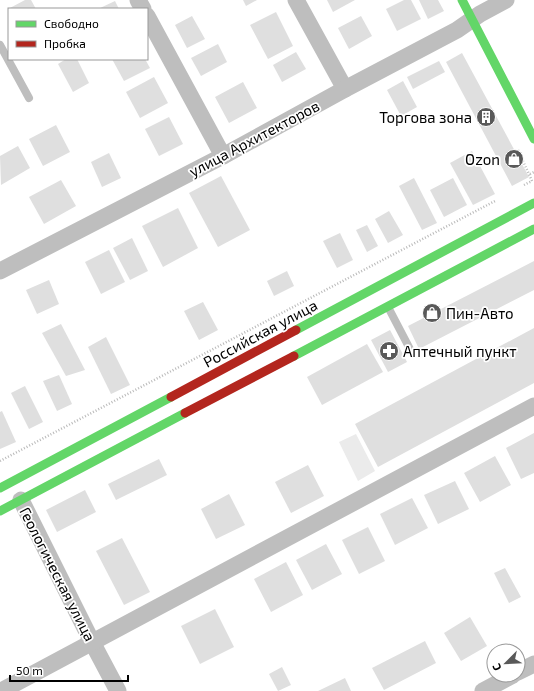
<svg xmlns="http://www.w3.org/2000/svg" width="534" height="691" font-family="'Exo 2',sans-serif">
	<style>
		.green { fill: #ebebeb }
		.building { fill: #dfdfdf }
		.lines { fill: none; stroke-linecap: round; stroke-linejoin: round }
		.path { stroke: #b9b9b9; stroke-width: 2.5; stroke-dasharray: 1 2; stroke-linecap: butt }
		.lane { stroke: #bebebe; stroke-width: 8 }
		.street { stroke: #bebebe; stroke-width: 17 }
		.fast { stroke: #63d668; stroke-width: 9 }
		.jam { stroke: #b3261e; stroke-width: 9 }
		.labels { text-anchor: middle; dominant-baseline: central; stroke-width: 3.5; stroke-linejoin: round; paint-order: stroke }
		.poi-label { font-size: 15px; fill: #000; stroke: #fff; text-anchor: end }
		.street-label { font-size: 15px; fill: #000; stroke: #fff }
	</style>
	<rect width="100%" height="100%" fill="#fff"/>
	<polygon class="green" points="356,434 375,471 358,481 339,442"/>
	<g class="building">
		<polygon points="25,0 31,0 36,9 8,9"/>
		<polygon points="243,0 257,0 246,6"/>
		<polygon points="327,0 355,0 333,12"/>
		<polygon points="404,0 411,0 421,19 397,31 386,9"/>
		<polygon points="419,0 438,0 444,11 428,19"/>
		<polygon points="115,1 119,9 98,9"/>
		<polygon points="276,12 293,46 268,59 250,25"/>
		<polygon points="192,16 205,39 187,48 175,25"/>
		<polygon points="361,16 372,36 349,49 338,28"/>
		<polygon points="218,44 227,62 201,76 191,58"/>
		<polygon points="296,52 306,69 282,82 273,65"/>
		<polygon points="462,53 529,177 512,186 446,62"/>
		<polygon points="66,59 77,59 89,83 73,92 58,64"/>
		<polygon points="112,59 145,59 150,68 124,81"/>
		<polygon points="439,61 445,72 413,89 407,77"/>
		<polygon points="154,77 168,103 140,118 126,92"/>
		<polygon points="403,81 417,107 401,116 387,90"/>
		<polygon points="243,82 257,108 229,123 215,97"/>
		<polygon points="169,117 183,144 159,156 145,129"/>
		<polygon points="56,125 70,152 43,166 29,139"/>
		<polygon points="18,146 30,168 1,185 0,156"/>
		<polygon points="472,151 495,194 473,205 450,163"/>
		<polygon points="109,153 121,178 102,187 91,162"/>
		<polygon points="221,176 250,230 218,247 189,193"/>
		<polygon points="414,178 437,223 422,230 399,186"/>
		<polygon points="453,178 467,205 444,217 430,190"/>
		<polygon points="61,180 76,206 44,224 29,197"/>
		<polygon points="178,208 198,248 163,267 142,226"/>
		<polygon points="389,211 403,235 388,243 375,219"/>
		<polygon points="367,225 378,246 367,252 356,230"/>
		<polygon points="340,233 353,260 337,268 323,241"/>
		<polygon points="132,238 148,271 130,280 113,248"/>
		<polygon points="109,250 125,282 101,294 85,262"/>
		<polygon points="534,261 534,290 419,349 408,326"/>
		<polygon points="287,271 294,286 274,296 267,281"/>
		<polygon points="49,280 59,304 37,314 26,290"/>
		<polygon points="203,302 218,330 199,340 184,311"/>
		<polygon points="61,324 85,370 66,376 42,333"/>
		<polygon points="534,328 534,383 378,467 355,424"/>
		<polygon points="390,330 407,362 388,372 371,340"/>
		<polygon points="106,337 130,385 111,394 88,347"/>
		<polygon points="367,344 383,372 322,405 307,377"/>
		<polygon points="59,375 72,404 57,411 43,381"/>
		<polygon points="25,386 43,422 29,429 11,393"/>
		<polygon points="2,411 16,442 0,449 0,412"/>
		<polygon points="534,433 534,473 521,479 506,448"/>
		<polygon points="495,456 511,485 480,502 464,473"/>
		<polygon points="159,459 167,475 116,500 108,484"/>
		<polygon points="308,465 324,496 291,513 275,482"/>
		<polygon points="455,481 469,509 438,524 424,495"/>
		<polygon points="85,490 96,512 57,532 46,510"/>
		<polygon points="229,494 245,525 216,539 201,509"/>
		<polygon points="412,498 428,528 395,545 380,514"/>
		<polygon points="368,527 385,561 359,574 342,540"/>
		<polygon points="122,538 150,592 124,605 96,551"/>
		<polygon points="326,544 342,574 312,590 296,560"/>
		<polygon points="286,562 303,595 271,612 254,579"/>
		<polygon points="505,568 521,597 509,603 494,573"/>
		<polygon points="215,609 234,647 200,664 181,626"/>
		<polygon points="470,617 487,646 461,661 444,633"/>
		<polygon points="425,641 436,663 384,690 372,668"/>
		<polygon points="282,667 291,685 278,691 269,674"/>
		<polygon points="345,678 351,691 318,691"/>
	</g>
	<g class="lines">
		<g class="path">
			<polyline points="518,150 532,181 524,185"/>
			<polyline points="530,174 534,172"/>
			<polyline points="0,461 495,201"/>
		</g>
		<g class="lane">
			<polyline points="0,45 29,98"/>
			<polyline points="388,307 411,351"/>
		</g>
		<g class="street">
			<polyline points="138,0 143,9"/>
			<polyline points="296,0 345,89"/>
			<polyline points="147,16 223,156"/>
			<polyline points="0,271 223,156 345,89 457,30 480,14 506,0"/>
			<polyline points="21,500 92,642 118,691"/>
			<polyline points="518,672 534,664"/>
			<polyline points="1,691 534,406"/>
			<polyline points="483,691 513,675"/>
		</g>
		<g class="fast">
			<polyline points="462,0 534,139"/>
			<polyline points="296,330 534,203"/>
			<polyline points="294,356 534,229"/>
			<polyline points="0,488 171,397"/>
			<polyline points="0,511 185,413"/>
		</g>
		<g class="jam">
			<polyline points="171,397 296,330"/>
			<polyline points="185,413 294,356"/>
		</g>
	</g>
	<defs>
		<symbol id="building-disc" viewBox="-11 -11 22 22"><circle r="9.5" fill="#595959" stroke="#fff"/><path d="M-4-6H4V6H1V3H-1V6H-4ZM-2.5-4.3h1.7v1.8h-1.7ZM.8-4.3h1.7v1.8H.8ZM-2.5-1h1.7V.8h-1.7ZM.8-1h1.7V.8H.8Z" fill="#fff"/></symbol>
		<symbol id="shop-disc" viewBox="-11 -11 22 22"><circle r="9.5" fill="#595959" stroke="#fff"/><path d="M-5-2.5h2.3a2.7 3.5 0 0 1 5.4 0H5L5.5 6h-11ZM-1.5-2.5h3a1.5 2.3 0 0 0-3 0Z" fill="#fff"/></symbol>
		<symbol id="pharmacy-disc" viewBox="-11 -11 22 22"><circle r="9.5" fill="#595959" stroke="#fff"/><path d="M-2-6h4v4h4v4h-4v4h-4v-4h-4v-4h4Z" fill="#fff"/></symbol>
	</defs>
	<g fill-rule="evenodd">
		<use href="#building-disc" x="475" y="106" width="22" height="22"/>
		<use href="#shop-disc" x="503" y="148" width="22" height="22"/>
		<use href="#shop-disc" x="421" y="302" width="22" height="22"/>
		<use href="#pharmacy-disc" x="378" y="340" width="22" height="22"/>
	</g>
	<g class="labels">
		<g class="poi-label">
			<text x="472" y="117">Торгова зона</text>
			<text x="500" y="159">Ozon</text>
			<text x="446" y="313" text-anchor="start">Пин-Авто</text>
			<text x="403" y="351" text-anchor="start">Аптечный пункт</text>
		</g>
		<g class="street-label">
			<text transform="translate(254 138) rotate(-28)">улица Архитекторов</text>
			<text transform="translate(260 333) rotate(-28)">Российская улица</text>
			<text transform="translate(58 574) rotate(63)">Геологическая улица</text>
		</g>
	</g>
	<rect x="8" y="8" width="140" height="52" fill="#ffffff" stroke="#999999"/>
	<rect x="16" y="21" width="20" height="6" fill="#63d668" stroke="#999999"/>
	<text x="44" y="28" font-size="12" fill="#000000">Свободно</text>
	<rect x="16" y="41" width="20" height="6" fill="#b3261e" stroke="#999999"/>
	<text x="44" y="48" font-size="12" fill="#000000">Пробка</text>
	<g transform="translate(506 663) rotate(246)"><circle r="19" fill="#ffffff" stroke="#999999"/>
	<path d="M0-3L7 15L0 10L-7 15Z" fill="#595959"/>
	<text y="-6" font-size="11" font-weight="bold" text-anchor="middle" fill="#000000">С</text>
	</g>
	<path d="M10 675v6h118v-6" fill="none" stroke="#000000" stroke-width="2"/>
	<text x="16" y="675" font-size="12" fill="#000000" stroke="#ffffff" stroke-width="3" paint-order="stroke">50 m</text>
</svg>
